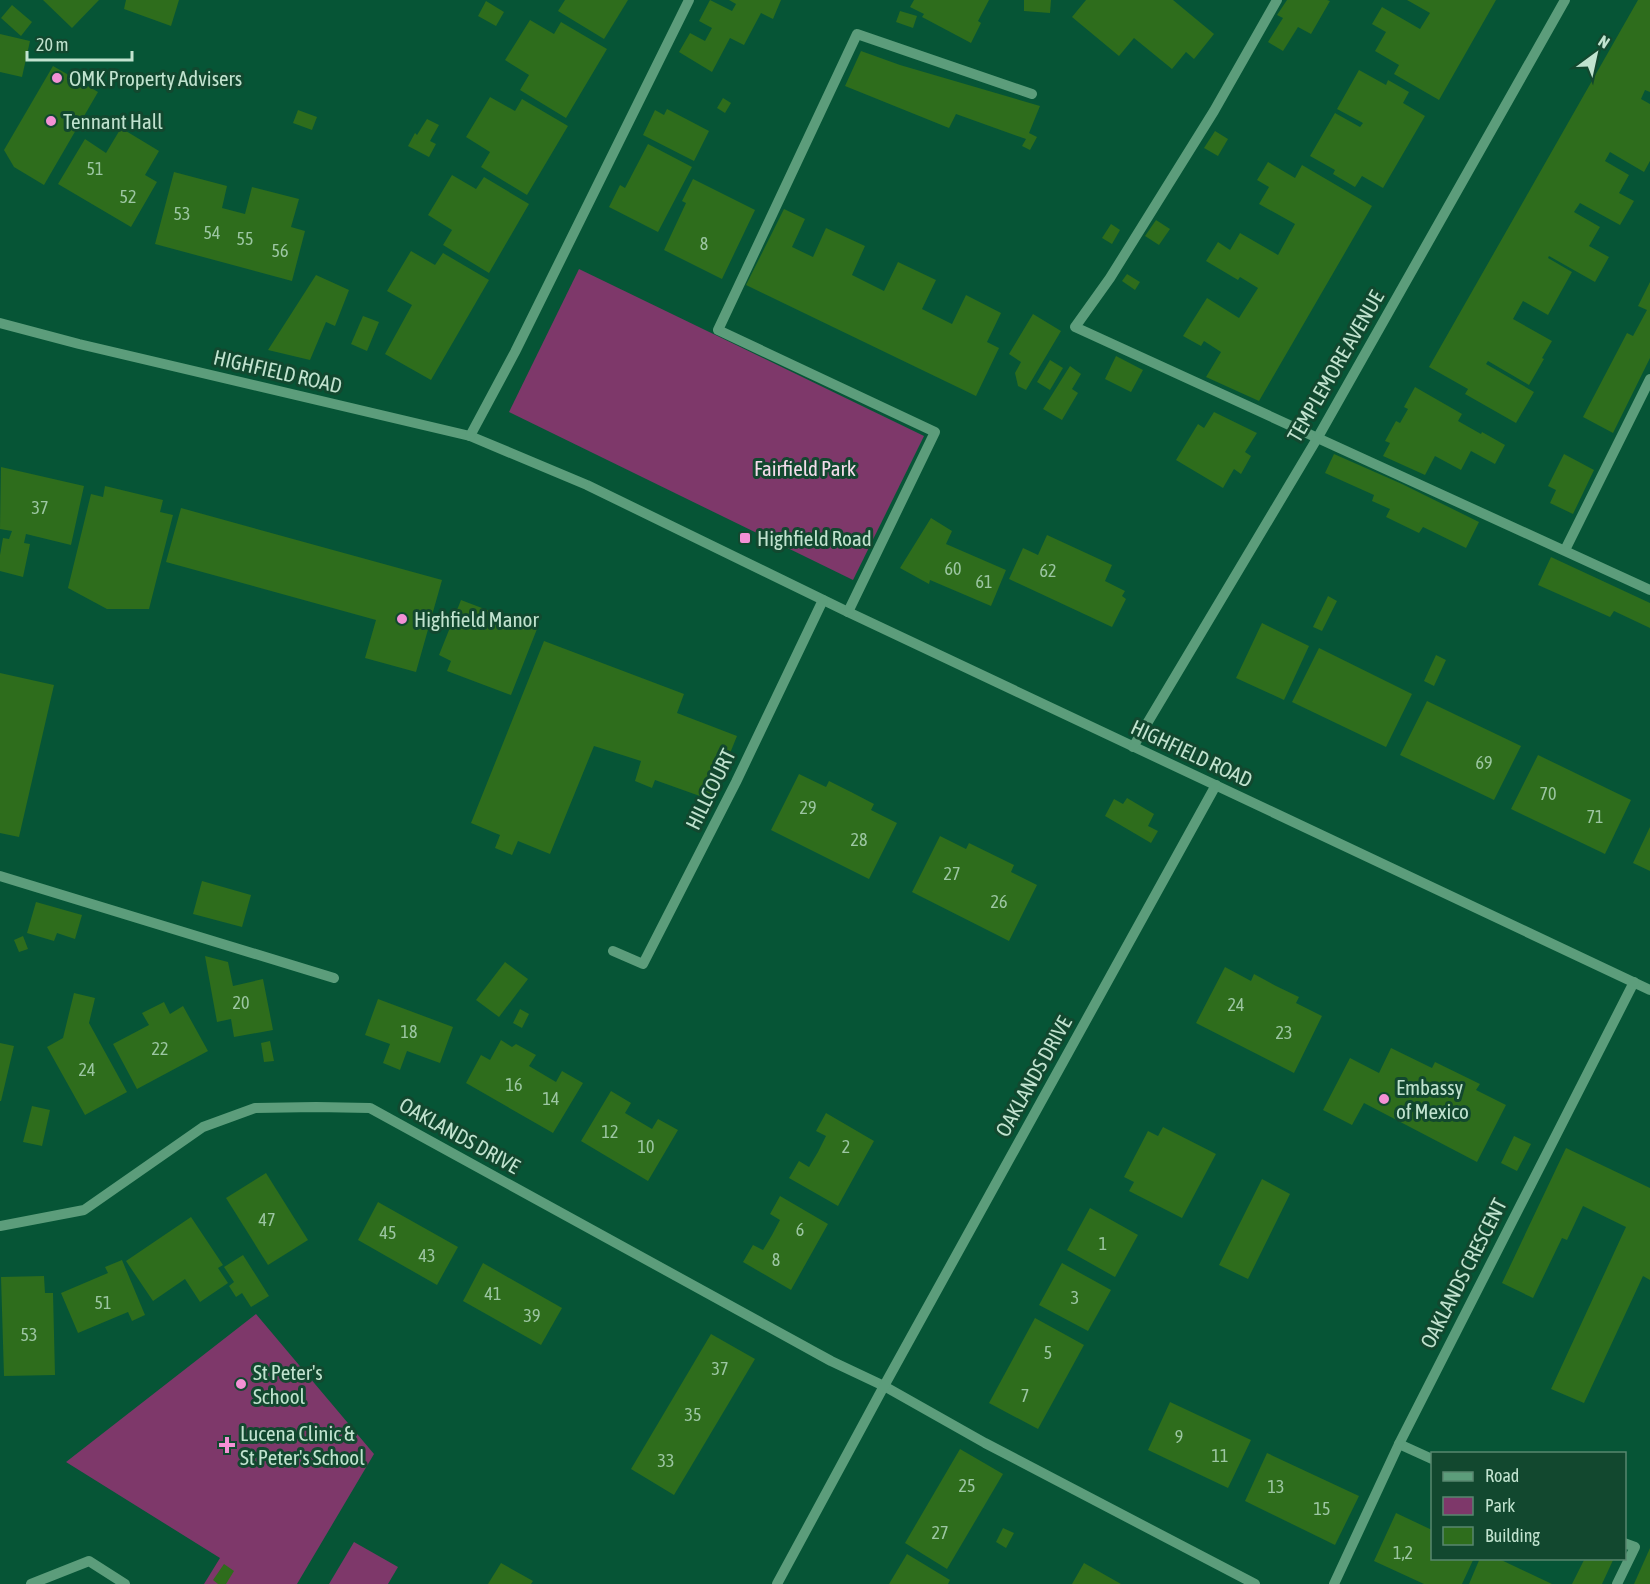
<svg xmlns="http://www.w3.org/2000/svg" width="1650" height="1584" font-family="'Asap Condensed',sans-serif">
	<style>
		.green { fill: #7e386a }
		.building { fill: #2e6d1c }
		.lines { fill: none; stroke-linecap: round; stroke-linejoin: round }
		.minor { stroke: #5c9d7b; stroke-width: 10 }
		.poi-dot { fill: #f391d5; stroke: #12482f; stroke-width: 2 }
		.labels { text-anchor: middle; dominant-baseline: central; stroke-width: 6; stroke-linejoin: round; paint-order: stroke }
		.number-label { font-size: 18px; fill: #9cc6a2 }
		.poi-label { font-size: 21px; fill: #c1e3cf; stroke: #12482f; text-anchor: start }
		.street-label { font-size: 21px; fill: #c1e3cf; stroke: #12482f }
		.park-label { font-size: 21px; fill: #f4dceb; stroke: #12482f }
	</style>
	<rect width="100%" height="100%" fill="#065536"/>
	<g class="green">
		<polygon points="579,269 924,436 853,580 509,412"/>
		<polygon points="256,1314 374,1454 297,1584 204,1584 220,1558 66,1462"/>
		<polygon points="354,1542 398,1567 388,1584 329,1584"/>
	</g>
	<g class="building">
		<polygon points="43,0 99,0 72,28"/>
		<polygon points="126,0 179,0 171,26 124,9"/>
		<polygon points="565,0 628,0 604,39 558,11"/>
		<polygon points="710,0 732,11 736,4 729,0 781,0 773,19 761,13 744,45 730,38 712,72 679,52 690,33 705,41 712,28 699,21"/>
		<polygon points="914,0 989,0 978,21 981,23 971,43 922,17 924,14 910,7"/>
		<polygon points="1024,0 1051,0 1050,13 1024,11"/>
		<polygon points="1086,0 1173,0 1214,34 1194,59 1186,52 1172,69 1134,38 1119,56 1072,17"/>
		<polygon points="1287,0 1327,0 1330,1 1311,34 1298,27 1283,51 1268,42 1283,18 1277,15"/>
		<polygon points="1407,0 1496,0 1439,100 1394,74 1399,65 1375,51 1386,32 1372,24 1382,7 1420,29 1430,13"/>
		<polygon points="1638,0 1650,0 1650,92 1645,90 1641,99 1650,104 1650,161 1644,172 1610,152 1605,161 1629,175 1619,193 1634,201 1620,225 1580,203 1574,212 1600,227 1589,246 1609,257 1595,282 1549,256 1548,258 1572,272 1548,315 1523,301 1513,319 1552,341 1542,358 1544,359 1529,385 1488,361 1486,364 1534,392 1516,423 1465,394 1468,389 1429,367"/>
		<polygon points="486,1 504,12 496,26 478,16"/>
		<polygon points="12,5 32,22 21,36 1,18"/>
		<polygon points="900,11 917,16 913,28 896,22"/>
		<polygon points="530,20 554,34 561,22 607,49 566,118 520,90 529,75 505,60"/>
		<polygon points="0,34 30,41 22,77 0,72"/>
		<polygon points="861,51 900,65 1040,106 1029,133 1037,137 1030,150 1022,146 1026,139 956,114 949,128 845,86"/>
		<polygon points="53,66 98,92 44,185 14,167 4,150"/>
		<polygon points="1359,70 1386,85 1388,80 1409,92 1403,103 1425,116 1383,188 1362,176 1355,187 1333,174 1335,170 1310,156 1335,113 1360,127 1363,123 1337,109"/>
		<polygon points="490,97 515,111 522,99 568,126 527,195 481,167 490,152 466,137"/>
		<polygon points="723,98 731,103 725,113 717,108"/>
		<polygon points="667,109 709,131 694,161 643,135 655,110 664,115"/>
		<polygon points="298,110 317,117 312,130 293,123"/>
		<polygon points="427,119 439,125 430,141 436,144 429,157 408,146 415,133 417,135"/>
		<polygon points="121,128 159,151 145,175 157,182 131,227 58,184 85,139 106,153"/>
		<polygon points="1215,131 1228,139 1218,156 1204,148"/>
		<polygon points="648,144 692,167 658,232 609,207 620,185 625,188"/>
		<polygon points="1268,162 1295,178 1302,165 1372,206 1259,401 1206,377 1221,352 1204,341 1201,346 1183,336 1207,298 1239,318 1258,288 1240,277 1238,280 1206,261 1218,242 1230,250 1240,233 1278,255 1295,224 1259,204 1269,187 1257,180"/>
		<polygon points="174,172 227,186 222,208 245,214 252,187 299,199 291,227 305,231 292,281 155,244"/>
		<polygon points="452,175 476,189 484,177 529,204 489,273 443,245 452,230 428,215"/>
		<polygon points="693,179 755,210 722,279 664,250 686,203 682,201"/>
		<polygon points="784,209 805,219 792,247 813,257 826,228 865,246 852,275 884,291 898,262 936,280 922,309 952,324 966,295 1001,313 987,342 999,348 976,396 746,285"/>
		<polygon points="1156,220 1170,229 1159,245 1145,236"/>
		<polygon points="1111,224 1120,230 1112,244 1102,238"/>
		<polygon points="411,251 435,265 443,253 489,280 431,380 385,354 412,305 387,291"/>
		<polygon points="1127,274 1140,282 1135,290 1122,281"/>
		<polygon points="316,275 349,290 335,326 326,322 310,360 268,350"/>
		<polygon points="1650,282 1650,358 1613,433 1583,417 1627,333 1633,336 1647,310 1638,306"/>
		<polygon points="1033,314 1061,331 1026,390 1018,386 1015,373 1021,362 1009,354"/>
		<polygon points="363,316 379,322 367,351 351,344"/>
		<polygon points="1116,356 1143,370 1131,392 1105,379"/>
		<polygon points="1050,360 1063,368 1050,390 1037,382"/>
		<polygon points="1070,366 1081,374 1072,389 1078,393 1062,420 1043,409"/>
		<polygon points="1415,387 1462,414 1458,421 1481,434 1482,432 1505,445 1495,464 1471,451 1461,470 1435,456 1425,475 1383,456 1390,443 1385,441 1396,421 1400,423 1408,409 1404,407"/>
		<polygon points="1214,412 1257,433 1245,452 1251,456 1241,474 1234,469 1223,488 1176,460 1198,424 1204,428"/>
		<polygon points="1334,454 1402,484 1479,522 1466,548 1423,527 1419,533 1386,517 1390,509 1372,501 1374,495 1325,473"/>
		<polygon points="1564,454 1594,470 1573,514 1550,503 1556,490 1548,486"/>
		<polygon points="1,467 84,486 71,545 26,534 24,543 30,544 23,577 0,571 0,555 3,538 9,539 12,531 0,529"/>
		<polygon points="105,486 163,500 160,512 173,515 149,609 107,609 68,588 91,494 103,497"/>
		<polygon points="181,508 442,580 416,672 365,658 376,620 166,562"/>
		<polygon points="931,518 952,531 946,544 1006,570 991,606 930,580 929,584 900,568"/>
		<polygon points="1047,535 1112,565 1105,581 1125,591 1122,596 1126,599 1112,627 1009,579 1023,548 1038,555"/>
		<polygon points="1551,557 1650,603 1650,628 1614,611 1610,617 1538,585"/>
		<polygon points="1328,596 1337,601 1322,631 1313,627"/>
		<polygon points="461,600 537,629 511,695 447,671 451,661 439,655"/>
		<polygon points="1262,623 1309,646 1284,700 1236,678"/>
		<polygon points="544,641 684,694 677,713 737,736 711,800 655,780 652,788 635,781 641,761 594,746 550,854 518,841 512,855 495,848 500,835 471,823"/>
		<polygon points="1319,648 1412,694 1386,747 1292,702"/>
		<polygon points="1436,655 1446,660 1434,686 1424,681"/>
		<polygon points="0,673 54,685 19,837 0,833"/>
		<polygon points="1427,701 1521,746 1494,800 1400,755"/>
		<polygon points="1538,755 1631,800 1605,854 1511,809"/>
		<polygon points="799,774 826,787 829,781 851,792 874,804 871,810 897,823 869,879 771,830"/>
		<polygon points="1127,798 1154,814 1148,826 1158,831 1151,843 1105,816 1114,799 1123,804"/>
		<polygon points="1650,827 1650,871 1633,863"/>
		<polygon points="940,836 966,849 969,843 1014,865 1011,872 1037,885 1009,941 912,892"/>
		<polygon points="202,881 251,895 242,927 193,914"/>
		<polygon points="36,902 82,915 75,939 57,933 54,941 27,933"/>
		<polygon points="23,936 28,949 19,952 14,940"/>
		<polygon points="205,956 228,962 233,986 263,979 273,1030 234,1037 231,1019 217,1022"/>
		<polygon points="505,962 528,979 499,1017 476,1000"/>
		<polygon points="1225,967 1251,981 1254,974 1276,986 1299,997 1296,1003 1322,1016 1294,1073 1196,1023"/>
		<polygon points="74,993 95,998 89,1023 127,1092 85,1115 47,1047 63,1038"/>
		<polygon points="378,999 453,1027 440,1063 407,1051 400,1070 383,1063 390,1044 365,1035"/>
		<polygon points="164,1002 170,1014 183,1006 208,1051 137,1089 113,1044 149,1025 142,1013"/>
		<polygon points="520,1009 529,1014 522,1028 513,1023"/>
		<polygon points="501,1040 512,1047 516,1044 536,1055 529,1066 556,1082 562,1071 583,1083 553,1133 466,1083 481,1055 490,1060"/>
		<polygon points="270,1041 274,1061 264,1062 261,1043"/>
		<polygon points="0,1043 14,1046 1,1101 0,1101"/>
		<polygon points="1391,1048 1432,1068 1435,1062 1480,1084 1476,1090 1506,1105 1477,1162 1364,1103 1352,1125 1323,1110 1350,1058 1379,1073"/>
		<polygon points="611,1091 631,1103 625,1113 652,1129 658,1119 678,1130 648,1181 581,1141"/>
		<polygon points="32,1106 50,1110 42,1146 23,1142"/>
		<polygon points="826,1113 874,1141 838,1206 789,1178 799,1161 809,1167 818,1152 826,1136 816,1131"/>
		<polygon points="1163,1127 1216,1154 1182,1218 1129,1191 1134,1182 1124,1177 1148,1131 1158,1136"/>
		<polygon points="1514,1136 1531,1144 1517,1171 1501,1163"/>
		<polygon points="1566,1148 1650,1188 1650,1280 1643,1276 1584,1403 1551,1389 1626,1227 1583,1206 1567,1240 1562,1238 1533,1298 1502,1283"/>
		<polygon points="266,1173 308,1240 268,1265 226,1198"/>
		<polygon points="1262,1179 1290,1194 1248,1279 1219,1265"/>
		<polygon points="780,1196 828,1224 791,1290 743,1262 753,1245 763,1250 772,1235 780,1220 770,1214"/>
		<polygon points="378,1202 458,1247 437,1285 358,1240"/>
		<polygon points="1090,1208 1138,1235 1115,1277 1067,1250"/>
		<polygon points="191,1217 223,1265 218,1268 228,1283 200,1302 185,1279 153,1301 126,1261"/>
		<polygon points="243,1255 269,1296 251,1307 242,1293 236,1297 229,1286 234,1282 224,1267"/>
		<polygon points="122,1260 145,1315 132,1321 128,1312 78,1333 61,1293 108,1273 105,1267"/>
		<polygon points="483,1263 562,1308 541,1345 463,1301"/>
		<polygon points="1062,1263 1111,1290 1088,1331 1039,1305"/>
		<polygon points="44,1276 45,1293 53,1293 55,1375 4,1376 1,1277"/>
		<polygon points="1035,1318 1084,1345 1038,1429 989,1403"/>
		<polygon points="711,1334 755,1359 674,1495 631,1469"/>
		<polygon points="1170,1402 1251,1440 1228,1488 1148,1450"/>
		<polygon points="960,1449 1003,1474 947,1569 905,1543"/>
		<polygon points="1267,1453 1359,1496 1335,1545 1245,1501"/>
		<polygon points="1396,1513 1432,1530 1432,1558 1474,1558 1462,1584 1424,1584 1374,1561"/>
		<polygon points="1003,1528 1014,1533 1006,1548 996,1542"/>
		<polygon points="1650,1548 1650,1584 1634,1584"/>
		<polygon points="907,1554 950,1580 948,1584 889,1584"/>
		<polygon points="1480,1558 1497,1558 1552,1584 1469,1584"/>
		<polygon points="1585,1558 1614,1558 1602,1584 1572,1584"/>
		<polygon points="501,1563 533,1581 531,1584 488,1584"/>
		<polygon points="1084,1563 1121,1584 1072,1584"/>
		<polygon points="224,1564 234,1571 226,1584 218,1584 213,1580"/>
	</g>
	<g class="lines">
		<g class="minor">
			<polyline points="1277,0 1214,111 1110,278 1075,327 1650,590"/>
			<polyline points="0,323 79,344 470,436 587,485 848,612 1650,990"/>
			<polyline points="470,436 515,352 689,0"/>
			<polyline points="1565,550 1650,379"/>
			<polyline points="848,612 935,432 718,330 857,34 1032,94"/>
			<polyline points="1133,747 1318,437 1565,0"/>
			<polyline points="0,876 334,978"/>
			<polyline points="613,951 643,964 736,782 823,600"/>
			<polyline points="0,1226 84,1210 203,1127 255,1108 316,1107 370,1108 831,1361 884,1386 985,1443 1255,1584"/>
			<polyline points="1399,1444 1432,1459"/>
			<polyline points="31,1584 89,1561 125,1584"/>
			<polyline points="777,1584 884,1386 1216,785"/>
			<polyline points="1334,1584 1399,1444 1634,982"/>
			<polyline points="1617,1584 1635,1547 1624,1543"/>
		</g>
	</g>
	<g class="poi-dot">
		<circle cx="57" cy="78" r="6"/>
		<circle cx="51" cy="121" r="6"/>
		<rect x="739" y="532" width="12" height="12" rx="3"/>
		<circle cx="402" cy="619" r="6"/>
		<circle cx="1384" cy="1099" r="6"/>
		<circle cx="241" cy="1384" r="6"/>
		<path d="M224 1436h6v6h6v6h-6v6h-6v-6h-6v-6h6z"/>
	</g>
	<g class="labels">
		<g class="number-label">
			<text x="95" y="168">51</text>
			<text x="128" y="196">52</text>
			<text x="182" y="213">53</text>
			<text x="212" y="232">54</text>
			<text x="245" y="238">55</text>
			<text x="704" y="243">8</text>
			<text x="280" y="250">56</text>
			<text x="40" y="507">37</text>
			<text x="953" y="568">60</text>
			<text x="1048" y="570">62</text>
			<text x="984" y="581">61</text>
			<text x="1484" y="762">69</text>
			<text x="1548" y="793">70</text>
			<text x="808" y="807">29</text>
			<text x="1595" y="816">71</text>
			<text x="859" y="839">28</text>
			<text x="952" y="873">27</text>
			<text x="999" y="901">26</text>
			<text x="241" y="1002">20</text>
			<text x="1236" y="1004">24</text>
			<text x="409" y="1031">18</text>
			<text x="1284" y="1032">23</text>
			<text x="160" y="1048">22</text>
			<text x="87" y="1069">24</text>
			<text x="514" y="1084">16</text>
			<text x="551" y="1098">14</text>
			<text x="610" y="1131">12</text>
			<text x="646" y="1146">10</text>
			<text x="846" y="1146">2</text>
			<text x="267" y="1219">47</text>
			<text x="800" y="1229">6</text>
			<text x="388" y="1232">45</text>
			<text x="1103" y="1243">1</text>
			<text x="427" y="1255">43</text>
			<text x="776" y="1259">8</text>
			<text x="493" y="1293">41</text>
			<text x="1075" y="1297">3</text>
			<text x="103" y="1302">51</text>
			<text x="532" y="1315">39</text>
			<text x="29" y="1334">53</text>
			<text x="1048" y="1352">5</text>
			<text x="720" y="1368">37</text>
			<text x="1025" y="1395">7</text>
			<text x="693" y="1414">35</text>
			<text x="1179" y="1436">9</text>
			<text x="1220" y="1455">11</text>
			<text x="666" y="1460">33</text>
			<text x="967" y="1485">25</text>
			<text x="1276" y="1486">13</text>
			<text x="1322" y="1508">15</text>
			<text x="940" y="1532">27</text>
			<text x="1403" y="1552">1,2</text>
		</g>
		<g class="poi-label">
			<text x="69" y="78">OMK Property Advisers</text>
			<text x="63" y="121">Tennant Hall</text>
			<text x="757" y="538">Highfield Road</text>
			<text x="414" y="619">Highfield Manor</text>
			<text x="1396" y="1087">Embassy<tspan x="1396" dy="24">of Mexico</tspan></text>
			<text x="253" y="1372">St Peter's<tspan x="253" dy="24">School</tspan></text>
			<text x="240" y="1433">Lucena Clinic &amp;<tspan x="240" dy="24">St Peter's School</tspan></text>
		</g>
		<g class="street-label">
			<text transform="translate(1335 366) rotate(-60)">TEMPLEMORE AVENUE</text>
			<text transform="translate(278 371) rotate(13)">HIGHFIELD ROAD</text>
			<text transform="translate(1192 753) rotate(25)">HIGHFIELD ROAD</text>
			<text transform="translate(710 789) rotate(-64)">HILLCOURT</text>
			<text transform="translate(1033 1076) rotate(-61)">OAKLANDS DRIVE</text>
			<text transform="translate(460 1135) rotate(29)">OAKLANDS DRIVE</text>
			<text transform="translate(1463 1273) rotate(-63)">OAKLANDS CRESCENT</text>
		</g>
		<g class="park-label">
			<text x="805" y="468">Fairfield Park</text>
		</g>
	</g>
	<rect x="1431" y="1452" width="195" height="108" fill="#12482f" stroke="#58866f" stroke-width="1.5"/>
	<rect x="1443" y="1472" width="30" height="9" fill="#5c9d7b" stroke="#58866f" stroke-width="1.5"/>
	<text x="1485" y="1482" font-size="18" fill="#c1e3cf">Road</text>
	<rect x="1443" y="1497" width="30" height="18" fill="#7e386a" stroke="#58866f" stroke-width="1.5"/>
	<text x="1485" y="1512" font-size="18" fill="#c1e3cf">Park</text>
	<rect x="1443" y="1527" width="30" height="18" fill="#2e6d1c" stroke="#58866f" stroke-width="1.5"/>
	<text x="1485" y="1542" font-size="18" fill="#c1e3cf">Building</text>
	<g transform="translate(1596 54) rotate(33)" stroke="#12482f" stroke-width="4.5" paint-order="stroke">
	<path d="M0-4.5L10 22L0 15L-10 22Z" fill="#c1e3cf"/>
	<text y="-9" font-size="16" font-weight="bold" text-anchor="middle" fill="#c1e3cf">N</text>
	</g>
	<path d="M27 51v9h105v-9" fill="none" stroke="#c1e3cf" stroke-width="3"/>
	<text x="36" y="51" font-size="18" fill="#c1e3cf" stroke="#12482f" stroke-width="4.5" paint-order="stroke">20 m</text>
</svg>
